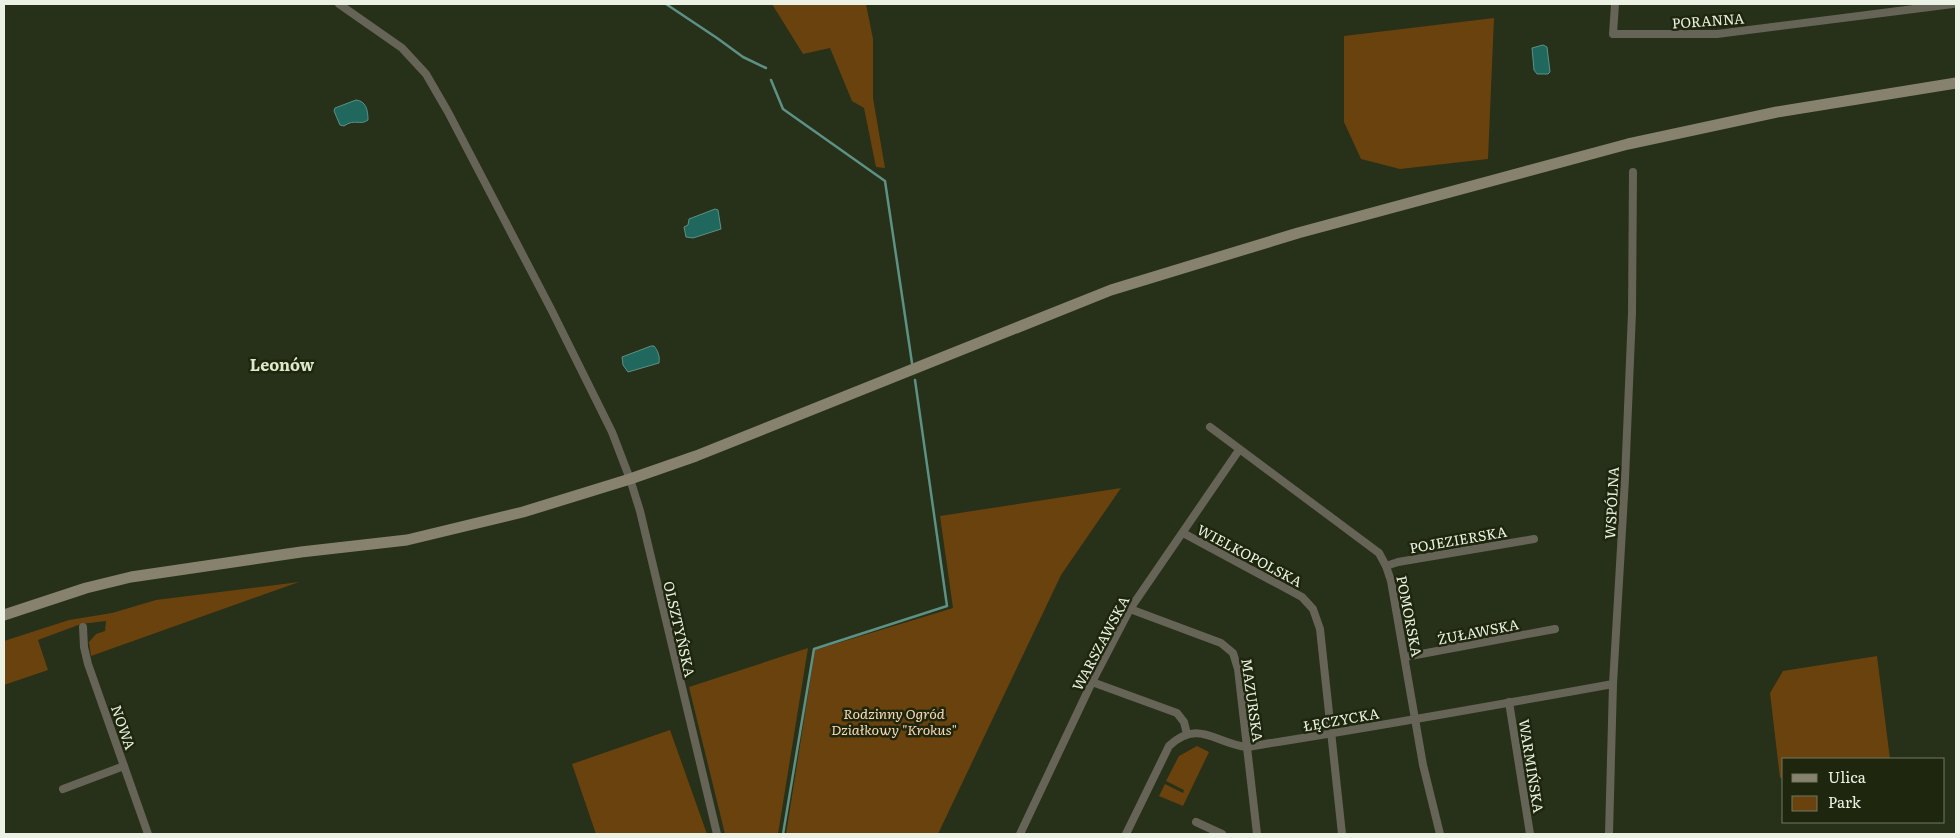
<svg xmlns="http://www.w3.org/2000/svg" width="1960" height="838" font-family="Literata,serif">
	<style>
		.green { fill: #69420d }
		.water { fill: #20675d; stroke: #5d9185 }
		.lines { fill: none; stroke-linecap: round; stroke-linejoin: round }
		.stream { stroke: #5d9185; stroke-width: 2.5 }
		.street { stroke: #666357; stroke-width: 8 }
		.secondary { stroke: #86826e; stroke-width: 11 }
		.labels { text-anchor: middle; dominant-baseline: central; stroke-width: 5; stroke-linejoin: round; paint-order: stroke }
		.street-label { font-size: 14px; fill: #ecf2e3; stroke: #1e260e }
		.park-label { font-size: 14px; font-style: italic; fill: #fbd9b7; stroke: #1e260e }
		.quarter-label { font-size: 16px; font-weight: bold; fill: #dce9ca; stroke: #1e260e }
	</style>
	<rect width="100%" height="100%" fill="#273018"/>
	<g class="green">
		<polygon points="772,4 866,4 873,39 873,98 885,168 876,167 864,108 852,101 830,48 803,54"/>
		<polygon points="1494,18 1488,159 1400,169 1361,159 1344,122 1344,36"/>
		<polygon points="1121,488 1061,575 938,834 786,834 815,650 953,608 940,516"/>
		<polygon points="299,582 91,656 89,642 96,634 105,631 106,621 81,624 38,640 48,670 4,685 4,641 69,620 112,613 156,600"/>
		<polygon points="808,648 778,834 725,834 689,687"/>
		<polygon points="1877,656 1890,759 1784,759 1784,777 1780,778 1770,693 1783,671"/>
		<polygon points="670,730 707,834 596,834 572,764"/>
		<polygon points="1197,746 1209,752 1183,806 1159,796 1165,784 1183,793 1184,790 1166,781 1179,756"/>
	</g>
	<g class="water">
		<polygon points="1543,45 1547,47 1550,72 1548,74 1537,74 1534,70 1532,48"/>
		<path d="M356 100C366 101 368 110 368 120 360 126 355 118 344 126L340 125 334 111 335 108Z"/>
		<polygon points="715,209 718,210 721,229 693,238 686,237 684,227 688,225 689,219"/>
		<path d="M651 346H654C658 351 660 356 659 363L628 372 623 365 622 357Z"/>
	</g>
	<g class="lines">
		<g class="stream">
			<polyline points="666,4 717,38 743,57 766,68"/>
			<polyline points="771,80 783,109 885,181 912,363"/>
			<polyline points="783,834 814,649 947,606 915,380"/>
		</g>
		<g class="street">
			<polyline points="339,4 402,48 426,74 448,112 551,309 612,432 630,479 640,511 717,834"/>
			<polyline points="1615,4 1613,34 1717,34 1953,4"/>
			<polyline points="1210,427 1379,553 1386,566 1391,581 1423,765 1440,834"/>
			<polyline points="1183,533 1302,597 1313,609 1320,629 1342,834"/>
			<polyline points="1386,566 1398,562 1534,539"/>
			<polyline points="1130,609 1221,643 1233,653 1238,669 1257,834"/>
			<polyline points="83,627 84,647 88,664 148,834"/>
			<polyline points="1405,657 1555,629"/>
			<polyline points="1092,682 1177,713 1184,722 1187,734"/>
			<polyline points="1509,702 1530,834"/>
			<polyline points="63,789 124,766"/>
			<polyline points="1196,822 1222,834"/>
			<polyline points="1020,834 1092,682 1130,609 1239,450"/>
			<path d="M1126 834 1169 746C1198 719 1215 743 1246 747 1252 747 1259 745 1265 744 1381 726 1497 705 1613 684"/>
			<polyline points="1609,834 1613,684 1625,479 1632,313 1633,172"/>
		</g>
		<polyline class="secondary" points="4,615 86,588 131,577 301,552 407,540 523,512 630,479 696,456 1111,290 1298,233 1628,144 1777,112 1956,83"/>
	</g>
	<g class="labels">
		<g class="street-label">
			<text transform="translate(1708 20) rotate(-4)">PORANNA</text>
			<text transform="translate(1611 503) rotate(-87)">WSPÓLNA</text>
			<text transform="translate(1458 539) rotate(-10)">POJEZIERSKA</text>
			<text transform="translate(1250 555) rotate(28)">WIELKOPOLSKA</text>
			<text transform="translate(1410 616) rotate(79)">POMORSKA</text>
			<text transform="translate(680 629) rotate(77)">OLSZTYŃSKA</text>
			<text transform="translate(1478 631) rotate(-11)">ŻUŁAWSKA</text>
			<text transform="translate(1100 643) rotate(-62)">WARSZAWSKA</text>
			<text transform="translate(1253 700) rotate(82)">MAZURSKA</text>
			<text transform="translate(1341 719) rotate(-10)">ŁĘCZYCKA</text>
			<text transform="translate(124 727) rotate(71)">NOWA</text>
			<text transform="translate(1532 766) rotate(81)">WARMIŃSKA</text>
		</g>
		<g class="park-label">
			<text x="894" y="713">Rodzinny Ogród<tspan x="894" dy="16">Działkowy "Krokus"</tspan></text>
		</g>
		<g class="quarter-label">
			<text x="282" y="364">Leonów</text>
		</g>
	</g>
	<rect width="1960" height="838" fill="none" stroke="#ecf2e3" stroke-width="10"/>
	<rect x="1782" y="758" width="162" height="65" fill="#1e260e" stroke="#707863"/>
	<rect x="1792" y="774" width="25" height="8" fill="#86826e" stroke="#707863"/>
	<text x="1828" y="783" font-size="15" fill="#ecf2e3">Ulica</text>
	<rect x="1792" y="796" width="25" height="15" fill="#69420d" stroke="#707863"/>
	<text x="1828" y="808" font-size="15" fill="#ecf2e3">Park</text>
</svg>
